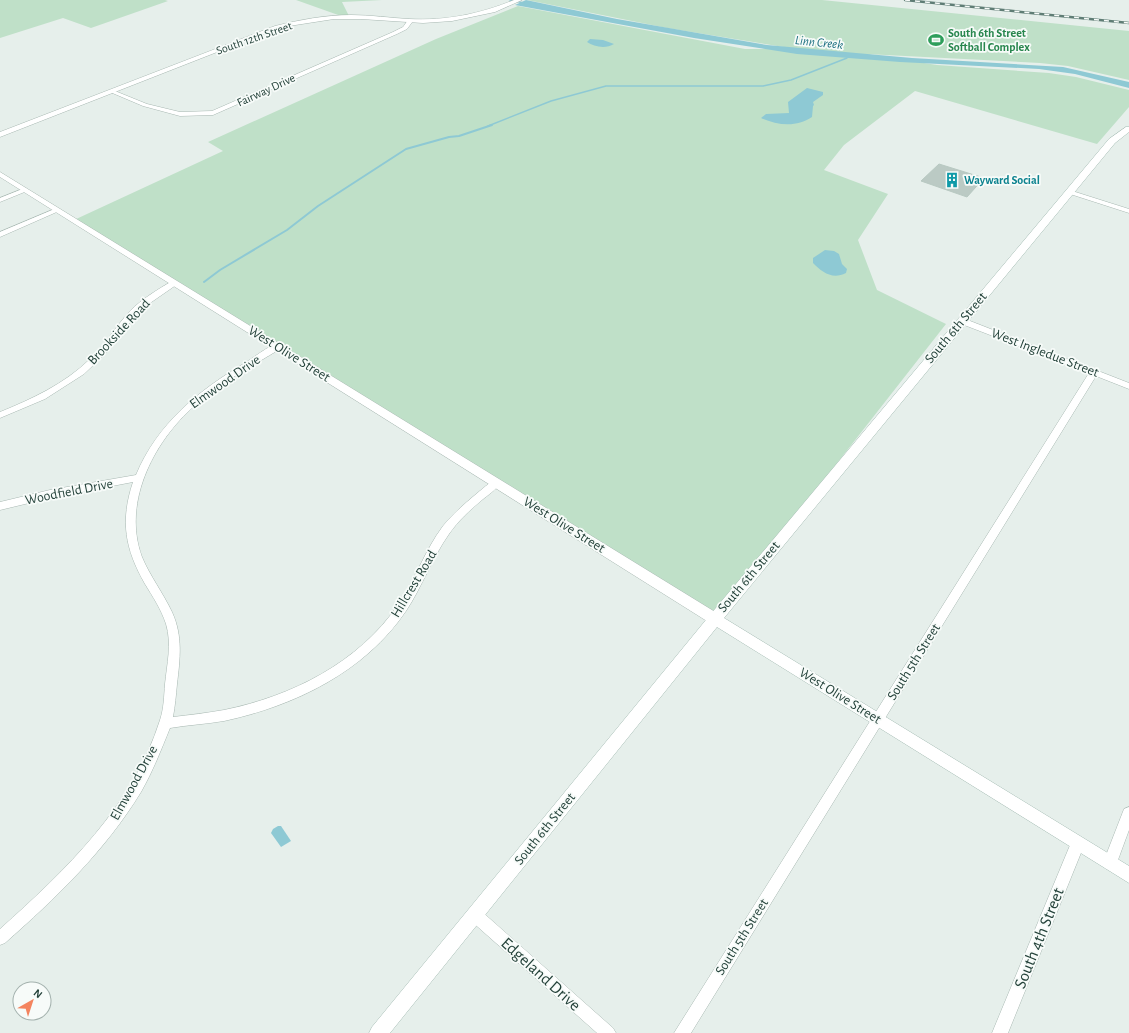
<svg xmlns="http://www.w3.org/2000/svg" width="1129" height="1033" font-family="'Alegreya Sans',sans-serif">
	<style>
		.green { fill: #bfe0c8 }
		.water { fill: #8ec9d4 }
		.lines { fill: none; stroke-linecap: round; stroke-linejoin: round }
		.stream-far1 { stroke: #8ec9d4; stroke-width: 1.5 }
		.stream { stroke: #8ec9d4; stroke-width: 2 }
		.building { fill: #bbcac4; stroke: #b8c9c2 }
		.minor-casing { stroke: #a8b8b2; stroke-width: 1 }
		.tertiary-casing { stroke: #a8b8b2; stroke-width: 1 }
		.secondary-casing { stroke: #a4bbb3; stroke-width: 1 }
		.minor { fill: #fff; fill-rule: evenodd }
		.tertiary { fill: #fff; fill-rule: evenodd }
		.secondary { fill: #fff; fill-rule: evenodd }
		.rail-casing { stroke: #5f7d75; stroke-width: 2.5 }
		.rail { stroke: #f7fbf9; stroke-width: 1.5; stroke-dasharray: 5; stroke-linecap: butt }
		.labels { text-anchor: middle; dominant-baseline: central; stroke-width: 3.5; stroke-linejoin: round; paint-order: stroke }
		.far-leisure-label { font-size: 12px; font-weight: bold; fill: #27864d; stroke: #f7fbf9; text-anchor: start }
		.far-street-label { font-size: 12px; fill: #24423a; stroke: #f7fbf9 }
		.far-culture-label { font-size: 12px; font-weight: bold; fill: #0d838f; stroke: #f7fbf9; text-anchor: start }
		.far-water-label { font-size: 13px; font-style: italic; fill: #1c6f80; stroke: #f7fbf9 }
		.street-label { font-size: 14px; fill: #24423a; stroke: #f7fbf9 }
		.near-street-label { font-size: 17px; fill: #24423a; stroke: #f7fbf9 }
	</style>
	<rect width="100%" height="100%" fill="#e6efeb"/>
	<g class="green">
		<polygon points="0,0 165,0 168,1 91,28 63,18 0,38"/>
		<polygon points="296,0 382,0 342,2 349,16 341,16"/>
		<polygon points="527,0 822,0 1129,31 1129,80 1068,66 1040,63 866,54 937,65 1049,73 1076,77 1129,90 1129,107 1097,144 915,91 844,145 824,170 888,194 858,240 877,290 946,324 715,619 74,220 223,151 208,142 436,39 518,6 745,49 796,49 667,28"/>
	</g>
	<g class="water">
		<polygon points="526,0 617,19 767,45 912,58 1063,67 1129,82 1129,88 1075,74 1039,69 900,62 797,54 694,38 515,5"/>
		<path d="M590 39 603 40 614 44C606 49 594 47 587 42Z"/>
		<path d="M807 88 823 92V95L813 102 814 105 813 106 812 117C796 128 777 125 761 118L766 114 789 113 788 102Z"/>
		<path d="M825 250 834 251 839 254 842 264 847 269 846 273C832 280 822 272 813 263V258Z"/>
		<polygon points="278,826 281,826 291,841 281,847 271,833 273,829"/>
	</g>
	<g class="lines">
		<g class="stream-far1">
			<polyline points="510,0 524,3"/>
			<polyline points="488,126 551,101 606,86 763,86 791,80 847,58"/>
		</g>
		<polyline class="stream" points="204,282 220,270 287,230 318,206 406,149 449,137 459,136 492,125"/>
	</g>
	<polygon class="building" points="939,164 984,178 967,197 921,181"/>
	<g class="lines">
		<defs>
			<g id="minor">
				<polygon points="408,20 413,21 407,29 397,34 213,115 180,116 143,106 110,92 115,91 147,104 180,112 212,111 393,32 403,27"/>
				<polygon points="25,188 28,190 27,191 0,202 0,198"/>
				<polygon points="1069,190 1129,209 1129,213 1067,193 1066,192"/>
				<polygon points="57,208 60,210 59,211 0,237 0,232"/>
				<path d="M172 281H175L179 283 140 310 106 353 84 374 45 399 0 418V412C32 399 64 384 89 360 105 346 115 327 130 311 142 299 157 290 172 281Z"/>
				<polygon points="959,319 965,319 1129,383 1129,389 1096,376 691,1033 674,1033 1089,373 959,323"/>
				<path d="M277 344 281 347 280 349C252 366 224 381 199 402 156 437 121 501 142 557 150 576 163 593 172 612 183 636 180 659 177 684 176 695 175 706 173 717 190 715 207 713 224 710 292 696 358 663 398 605 415 580 425 550 443 526 457 509 475 495 492 481L495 480 500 483C496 490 488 495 482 500 470 510 458 521 449 534 432 558 422 587 406 611 365 672 294 706 224 721 206 724 188 725 170 728 161 750 153 771 141 792 105 851 56 898 5 943L0 945V929C66 870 133 806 160 720 164 708 164 696 165 684 167 664 172 644 166 624 161 609 153 597 145 584 125 549 120 521 133 482L50 498 0 510V502L50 490 136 475C157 424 199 390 245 363 255 357 266 347 277 344Z"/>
				<polygon points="1129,807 1129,830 1115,868 1110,870 1105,868 1103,863 1124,809"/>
				<polygon points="1078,837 1083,838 1085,843 1008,1033 992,1033 1073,838"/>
				<polygon points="475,908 480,910 613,1028 616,1033 597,1033 470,920 468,915 470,910"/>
			</g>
			<g id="tertiary">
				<path d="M514 0H522L495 12 452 21 423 23 361 19H334L289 26 258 36 0 137V132L275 26C300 20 325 15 351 15 371 15 390 18 409 19 446 21 480 14 514 0Z"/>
				<polygon points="0,172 720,615 722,619 720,623 715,624 710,623 0,177"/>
			</g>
			<polygon id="secondary" points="1126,127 1129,127 1129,132 1115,143 724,618 1129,866 1129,883 717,627 390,1033 369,1033 372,1027 710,615 1109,139"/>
		</defs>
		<use href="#minor" class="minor-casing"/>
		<use href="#tertiary" class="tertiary-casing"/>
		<use href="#secondary" class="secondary-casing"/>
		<use href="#minor" class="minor"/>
		<use href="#tertiary" class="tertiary"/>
		<use href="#secondary" class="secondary"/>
		<defs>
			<polyline id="rail" points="905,0 1129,23"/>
		</defs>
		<use href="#rail" class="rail-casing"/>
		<use href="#rail" class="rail"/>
	</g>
	<defs>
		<symbol id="stadium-bare" viewBox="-9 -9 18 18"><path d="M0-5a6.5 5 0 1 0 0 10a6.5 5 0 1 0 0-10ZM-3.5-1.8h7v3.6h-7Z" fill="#2e9e5b" stroke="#f7fbf9" stroke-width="2.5" paint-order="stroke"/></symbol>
		<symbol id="building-bare" viewBox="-9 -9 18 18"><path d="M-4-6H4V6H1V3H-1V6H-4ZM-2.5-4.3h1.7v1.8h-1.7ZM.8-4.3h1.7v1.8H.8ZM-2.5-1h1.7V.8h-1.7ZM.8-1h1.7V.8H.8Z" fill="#0f9aa8" stroke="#f7fbf9" stroke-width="2.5" paint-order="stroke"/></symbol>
	</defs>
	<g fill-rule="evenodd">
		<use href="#stadium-bare" x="925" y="29" width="22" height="22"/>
		<use href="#building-bare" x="941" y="169" width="22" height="22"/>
	</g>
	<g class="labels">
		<g class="far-leisure-label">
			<text x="948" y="33">South 6th Street<tspan x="948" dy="14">Softball Complex</tspan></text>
		</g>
		<g class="far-street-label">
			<text transform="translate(254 38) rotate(-19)">South 12th Street</text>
			<text transform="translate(266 90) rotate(-25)">Fairway Drive</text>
		</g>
		<g class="far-culture-label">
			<text x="964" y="180">Wayward Social</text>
		</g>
		<g class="far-water-label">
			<text transform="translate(819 43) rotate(6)">Linn Creek</text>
		</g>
		<g class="street-label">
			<text transform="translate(956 328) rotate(-50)">South 6th Street</text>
			<text transform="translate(119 332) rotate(-47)">Brookside Road</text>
			<text transform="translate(1045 353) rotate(21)">West Ingledue Street</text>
			<text transform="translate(289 354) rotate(32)">West Olive Street</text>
			<text transform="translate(225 382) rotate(-35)">Elmwood Drive</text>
			<text transform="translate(69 492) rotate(-11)">Woodfield Drive</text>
			<text transform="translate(564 525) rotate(32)">West Olive Street</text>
			<text transform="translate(749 577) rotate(-50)">South 6th Street</text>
			<text transform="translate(414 584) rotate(-59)">Hillcrest Road</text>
			<text transform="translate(914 662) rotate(-58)">South 5th Street</text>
			<text transform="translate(840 696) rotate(32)">West Olive Street</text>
			<text transform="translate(134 783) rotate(-61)">Elmwood Drive</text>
			<text transform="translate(545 829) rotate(-51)">South 6th Street</text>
			<text transform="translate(742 937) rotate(-58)">South 5th Street</text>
		</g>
		<g class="near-street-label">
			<text transform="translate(1039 938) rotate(-68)">South 4th Street</text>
			<text transform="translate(541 974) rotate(42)">Edgeland Drive</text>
		</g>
	</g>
	<g transform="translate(32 1001) rotate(39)"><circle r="19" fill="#f7fbf9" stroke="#a3b1ad"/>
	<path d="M0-3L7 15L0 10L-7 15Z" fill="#f4845f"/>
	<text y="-6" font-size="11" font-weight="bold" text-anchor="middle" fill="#24423a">N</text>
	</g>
</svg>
